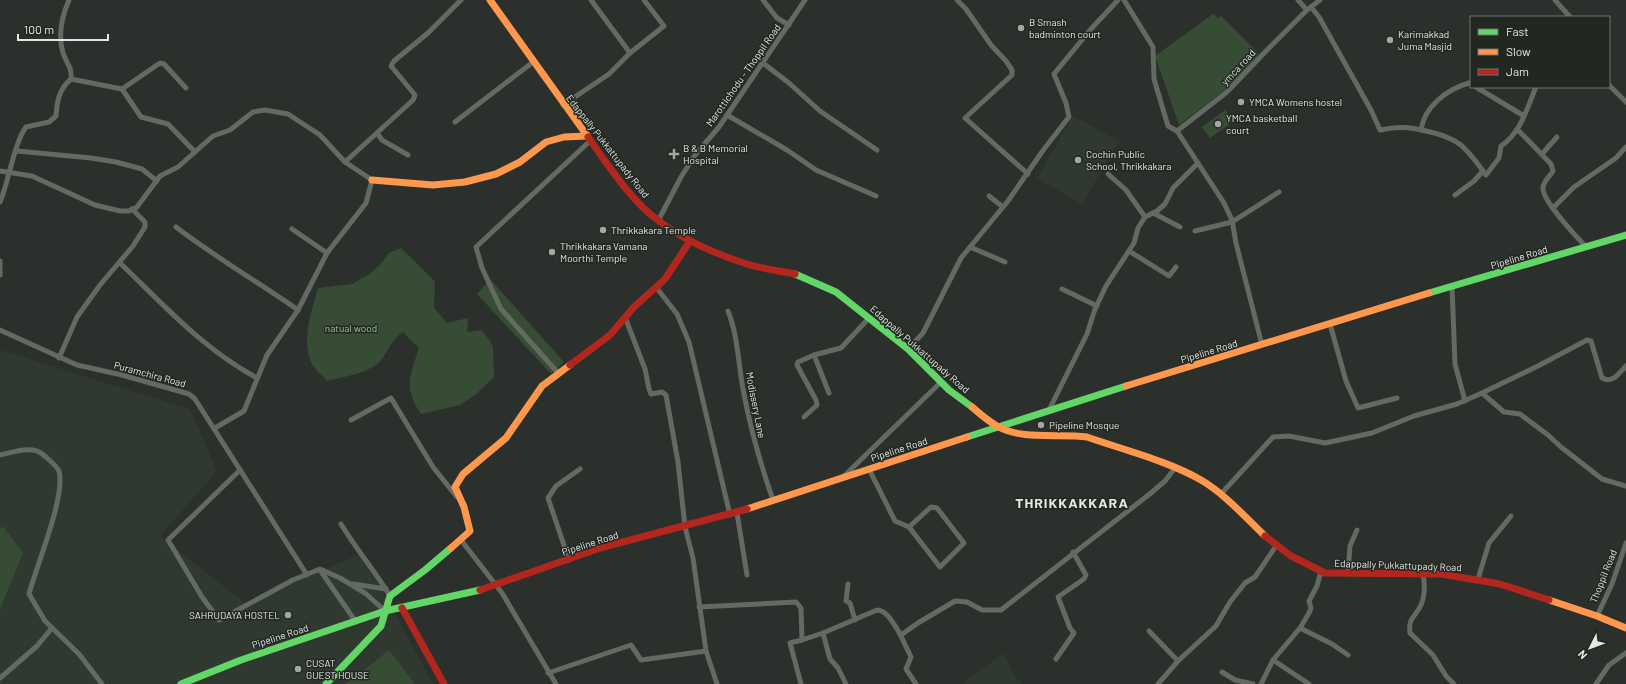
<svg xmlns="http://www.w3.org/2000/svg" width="1626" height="684" font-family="Barlow,sans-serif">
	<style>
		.built { fill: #2f392f }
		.green { fill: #364c34 }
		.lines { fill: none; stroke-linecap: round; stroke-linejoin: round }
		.street { stroke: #626a61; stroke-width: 5 }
		.fast { stroke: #63d668; stroke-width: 7 }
		.slow { stroke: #ff974d; stroke-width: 7 }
		.jam { stroke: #b3261e; stroke-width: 7 }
		.poi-dot { fill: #a4a8a4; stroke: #222721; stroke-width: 1.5 }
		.labels { text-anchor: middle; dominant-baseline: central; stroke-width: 3; stroke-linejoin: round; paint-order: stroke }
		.poi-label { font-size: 10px; fill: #e4e8e4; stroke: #222721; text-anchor: start }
		.street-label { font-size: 10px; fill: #e4e8e4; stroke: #222721 }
		.park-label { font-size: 10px; fill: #a0ce9b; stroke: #222721 }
		.district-label { font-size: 14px; font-weight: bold; letter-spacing: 1px; fill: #e4e8e4; stroke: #222721 }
	</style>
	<rect width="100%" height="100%" fill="#2c302c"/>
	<g class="built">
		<polygon points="1073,116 1119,141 1082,204 1037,178"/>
		<polygon points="0,350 190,409 217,471 160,536 246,604 362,553 433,684 0,684"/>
		<polygon points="1004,653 1016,678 1023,684 961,684"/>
	</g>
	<g class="green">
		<polygon points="1213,14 1218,18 1221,16 1259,54 1234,83 1179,125 1155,56"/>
		<polygon points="1225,110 1234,121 1210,138 1202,127"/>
		<path d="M401 248 435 282 434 308 447 323 468 318 467 332 482 330 493 346 494 377 475 395 460 405 421 414C403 387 410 376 419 348L403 332C392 339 389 349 382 359 370 374 345 376 327 381 322 375 314 369 311 362 301 338 312 311 318 288L352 284 368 275 381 264 389 253Z"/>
		<polygon points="490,279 564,362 551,374 477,294"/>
		<polygon points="3,526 23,553 0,609 0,529"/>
		<polygon points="389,650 415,684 346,684"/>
	</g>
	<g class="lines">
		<g class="street">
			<polyline points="763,0 777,18 789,25"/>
			<polyline points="957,0 966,9 991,45 1006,61 1012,70 1012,75 965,118 1028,174"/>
			<polyline points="1124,0 1153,47 1154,79 1168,126 1177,131 1224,203 1232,220 1236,243 1262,345"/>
			<polyline points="1298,0 1307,10"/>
			<polyline points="1555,0 1570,17"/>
			<path d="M1311 7 1319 17 1371 110 1380 130C1398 126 1408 127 1426 131 1460 138 1466 148 1486 175L1499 158 1501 146C1521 133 1527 108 1536 87"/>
			<polyline points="630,53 664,26 644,0"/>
			<polyline points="763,63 789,83 820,111 877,150"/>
			<polyline points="71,79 122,89 160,63 164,64 186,88"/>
			<polyline points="1609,85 1626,102"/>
			<polyline points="1476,87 1524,116"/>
			<polyline points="122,89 141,117 168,124 195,152"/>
			<polyline points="563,105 609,74 630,53 591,0"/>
			<polyline points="727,115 787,150 816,170 876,196"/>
			<polyline points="455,122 533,62"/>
			<path d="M1517 129 1551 164 1553 171C1550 176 1544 181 1543 187 1541 200 1577 237 1586 247"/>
			<path d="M1421 130C1424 107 1447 89 1469 83L1471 84"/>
			<polyline points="1177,131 1227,92 1267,50 1307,10 1320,0"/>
			<polyline points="377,133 382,140 408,155"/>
			<polyline points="17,151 91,158 116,162 142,169 157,181"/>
			<polyline points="1542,154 1557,137"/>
			<polyline points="345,162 413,100 415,95 391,66 394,61 428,33 461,0"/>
			<polyline points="0,171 32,176 95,205 120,211 129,211 137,207 160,176 178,167 213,136 230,130 253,112 265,110 288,114 320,135 345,162 372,180 366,203 327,253 298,310 267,355 244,411 215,428"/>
			<polyline points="1108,174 1126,190 1145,217"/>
			<polyline points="1455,195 1474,181 1483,171"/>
			<polyline points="989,196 1003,207"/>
			<path d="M0 202C9 181 14 143 26 127L49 122 56 116C57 101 59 89 71 79 72 67 67 64 63 53 58 36 62 16 69 0"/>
			<polyline points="1553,208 1574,187 1616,158 1626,147"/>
			<polyline points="1153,213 1180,227"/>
			<polyline points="658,221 681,177 695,155 719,127 805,0"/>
			<path d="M176 227C215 257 258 282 298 310"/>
			<polyline points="292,229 327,253"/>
			<polyline points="1195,231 1232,222 1279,192"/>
			<polyline points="970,247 1005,262"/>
			<polyline points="1129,251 1169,276 1176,267"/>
			<polyline points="0,261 0,275"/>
			<path d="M120 263C164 305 203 349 257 378"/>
			<polyline points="1452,286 1455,364 1465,401"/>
			<polyline points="656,287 677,314 689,342 730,515"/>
			<polyline points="1062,289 1097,306"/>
			<path d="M728 311C738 336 738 362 743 389 750 427 760 463 773 500"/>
			<polyline points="625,317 645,369 649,389 651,394 662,392 666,395 678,462 685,527 693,558 706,651 717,684"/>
			<polyline points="1330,324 1346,381 1358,408 1397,398"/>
			<polyline points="0,330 77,365 122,375 189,394 195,399 307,575"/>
			<polyline points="908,349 923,333 961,258 1008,201 1044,149 1069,117 1066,103 1054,74 1091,29 1118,0"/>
			<polyline points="59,358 77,317 100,285 133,246 145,227 145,222 132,209"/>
			<polyline points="559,374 501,309 482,268 476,247 590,141"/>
			<polyline points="829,393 814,355 841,348 869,318"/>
			<path d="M1482 393 1538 366 1587 340 1591 341 1602 378C1613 384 1619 373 1626 366"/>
			<polyline points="1049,410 1087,334 1095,309 1106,286 1134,243 1138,228 1145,217 1157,211 1165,204 1173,188 1198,163"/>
			<polyline points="804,417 817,405 816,400 797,365 798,362 814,355"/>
			<polyline points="351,420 391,398 433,467 457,497"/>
			<path d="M0 455C11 453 25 447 37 451 41 452 57 466 59 471 66 496 36 567 29 594L45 621 79 654 102 684"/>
			<polyline points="869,469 895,521 909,527 940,567 964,543 937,508 931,507 909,527"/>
			<polyline points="240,470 168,540 202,597 219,620 293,580 320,569 340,578 365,593 385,611"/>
			<polyline points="842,478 941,382"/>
			<polyline points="1221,494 1273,437 1289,436 1325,443 1372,433 1414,416 1457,404 1482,393 1504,412 1520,414 1548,435 1561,447 1602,479 1626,486"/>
			<polyline points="737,513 747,575"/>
			<path d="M341 524C356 549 375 571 390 596"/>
			<polyline points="461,540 502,593 556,684"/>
			<polyline points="569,560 548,498 556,486 580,469"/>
			<polyline points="320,570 356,622"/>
			<polyline points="1348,572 1350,546 1357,530"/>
			<path d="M1423 574C1425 583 1425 596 1421 605 1415 618 1408 617 1410 633L1433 655 1446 676 1454 684"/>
			<polyline points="1478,579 1489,543 1511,516"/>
			<polyline points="353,584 386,589"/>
			<polyline points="848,584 846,601 850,603 855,620"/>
			<polyline points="699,607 796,602 801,608 802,640 823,633 830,659 838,668 846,684"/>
			<polyline points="1597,616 1612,584 1626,543"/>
			<polyline points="1300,628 1332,644 1348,655"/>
			<polyline points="1149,631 1178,661"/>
			<path d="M823 633 877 610C888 610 895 627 901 635L918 623 955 601 967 602 982 610H1001L1151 493 1165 481 1175 468"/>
			<polyline points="900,634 911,657 906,669 916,684"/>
			<polyline points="1056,659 1074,633 1070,628 1058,597 1084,579 1086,575 1073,552"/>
			<polyline points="1273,660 1309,684"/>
			<polyline points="1222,672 1235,680 1253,684"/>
			<polyline points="548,673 631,645 641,660 706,651"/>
			<polyline points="0,678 37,646 52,628"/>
			<polyline points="801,684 790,643 802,640"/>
			<polyline points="1158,684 1178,661 1216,626 1230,602 1245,583 1255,577 1276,546"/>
			<polyline points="1261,684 1273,660 1300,628 1309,613 1311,608 1309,601 1317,586 1321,571"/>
			<polyline points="1596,684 1609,665 1626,653"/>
		</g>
		<g class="fast">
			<polyline points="795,274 836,292 908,349 949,390 972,407"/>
			<polyline points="1429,293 1626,235"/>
			<polyline points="967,437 1126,386"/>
			<polyline points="181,684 241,660 385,611 480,590"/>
			<polyline points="326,684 381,626 390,596 425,570 451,548"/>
		</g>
		<g class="slow">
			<polyline points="490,0 588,137"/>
			<polyline points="372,180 433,185 465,182 496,174 520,162 546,142 564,137 586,136"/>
			<polyline points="1126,386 1429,293"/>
			<path d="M972 407C980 414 988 421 997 426 1023 441 1059 433 1087 437 1124 450 1168 461 1201 480 1225 494 1245 517 1265 536"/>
			<polyline points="747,509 967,437"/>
			<polyline points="451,548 470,531 464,507 455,487 463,474 506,438 542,386 570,365"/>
			<polyline points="1549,600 1597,616 1626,628"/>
		</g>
		<g class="jam">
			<path d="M588 137C608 165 631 201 659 221 685 241 718 255 750 265 764 269 780 271 795 274"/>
			<polyline points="570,365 610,335 634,307 665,279 690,241"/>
			<polyline points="1265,536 1291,556 1325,573 1441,574 1500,584 1549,600"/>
			<polyline points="480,590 600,548 747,509"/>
			<polyline points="402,608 444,684"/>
		</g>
	</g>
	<g class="poi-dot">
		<circle cx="1021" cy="28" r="4"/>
		<circle cx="1390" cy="40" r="4"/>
		<circle cx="1241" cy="102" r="4"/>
		<circle cx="1218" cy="124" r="4"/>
		<path d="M672 148h4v4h4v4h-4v4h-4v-4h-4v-4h4z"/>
		<circle cx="1078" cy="160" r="4"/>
		<circle cx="603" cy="230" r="4"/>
		<circle cx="552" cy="252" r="4"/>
		<circle cx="1041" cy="425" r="4"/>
		<circle cx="288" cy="615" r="4"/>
		<circle cx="298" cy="669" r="4"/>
	</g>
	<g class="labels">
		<g class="poi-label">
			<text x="1029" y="22">B Smash<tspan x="1029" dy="12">badminton court</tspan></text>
			<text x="1398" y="34">Karimakkad<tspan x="1398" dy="12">Juma Masjid</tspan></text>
			<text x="1249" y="102">YMCA Womens hostel</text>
			<text x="1226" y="118">YMCA basketball<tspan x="1226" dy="12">court</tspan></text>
			<text x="683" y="148">B &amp; B Memorial<tspan x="683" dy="12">Hospital</tspan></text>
			<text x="1086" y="154">Cochin Public<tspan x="1086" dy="12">School, Thrikkakara</tspan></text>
			<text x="611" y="230">Thrikkakara Temple</text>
			<text x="560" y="246">Thrikkakara Vamana<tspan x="560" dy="12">Moorthi Temple</tspan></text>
			<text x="1049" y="425">Pipeline Mosque</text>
			<text x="280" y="615" text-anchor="end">SAHRUDAYA HOSTEL</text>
			<text x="306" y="663">CUSAT<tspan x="306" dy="12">GUEST HOUSE</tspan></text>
		</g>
		<g class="street-label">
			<text transform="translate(1238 67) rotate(-47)">ymca road</text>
			<text transform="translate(743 75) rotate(-55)">Marottichodu - Thoppil Road</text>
			<text transform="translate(608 146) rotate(52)">Edappally Pukkattupady Road</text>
			<text transform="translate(1519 257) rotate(-17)">Pipeline Road</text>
			<text transform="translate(920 349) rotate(41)">Edappally Pukkattupady Road</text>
			<text transform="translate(1209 351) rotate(-17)">Pipeline Road</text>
			<text transform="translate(150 374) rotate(15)">Puramchira Road</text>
			<text transform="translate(756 405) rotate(79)">Modissery Lane</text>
			<text transform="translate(899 449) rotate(-18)">Pipeline Road</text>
			<text transform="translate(590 543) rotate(-18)">Pipeline Road</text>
			<text transform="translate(1398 565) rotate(2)">Edappally Pukkattupady Road</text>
			<text transform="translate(1603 576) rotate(-68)">Thoppil Road</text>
			<text transform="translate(280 636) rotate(-18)">Pipeline Road</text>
		</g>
		<g class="park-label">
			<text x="351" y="328">natual wood</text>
		</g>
		<g class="district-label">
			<text x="1072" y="502">THRIKKAKKARA</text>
		</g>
	</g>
	<rect x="1470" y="16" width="140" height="72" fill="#222721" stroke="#70746f"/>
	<rect x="1478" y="29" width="20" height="6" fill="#63d668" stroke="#70746f"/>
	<text x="1506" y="36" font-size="12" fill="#e4e8e4">Fast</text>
	<rect x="1478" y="49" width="20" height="6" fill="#ff974d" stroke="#70746f"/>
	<text x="1506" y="56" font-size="12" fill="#e4e8e4">Slow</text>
	<rect x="1478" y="69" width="20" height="6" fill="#b3261e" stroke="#70746f"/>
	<text x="1506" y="76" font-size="12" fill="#e4e8e4">Jam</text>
	<g transform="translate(1590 648) rotate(228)" stroke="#222721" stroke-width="3" paint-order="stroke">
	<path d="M0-3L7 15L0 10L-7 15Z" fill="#e4e8e4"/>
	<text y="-6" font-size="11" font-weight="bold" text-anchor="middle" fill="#e4e8e4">N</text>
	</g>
	<path d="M18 34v6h90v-6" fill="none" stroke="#e4e8e4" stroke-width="2"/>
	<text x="24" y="34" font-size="12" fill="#e4e8e4" stroke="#222721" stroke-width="3" paint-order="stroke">100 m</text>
</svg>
